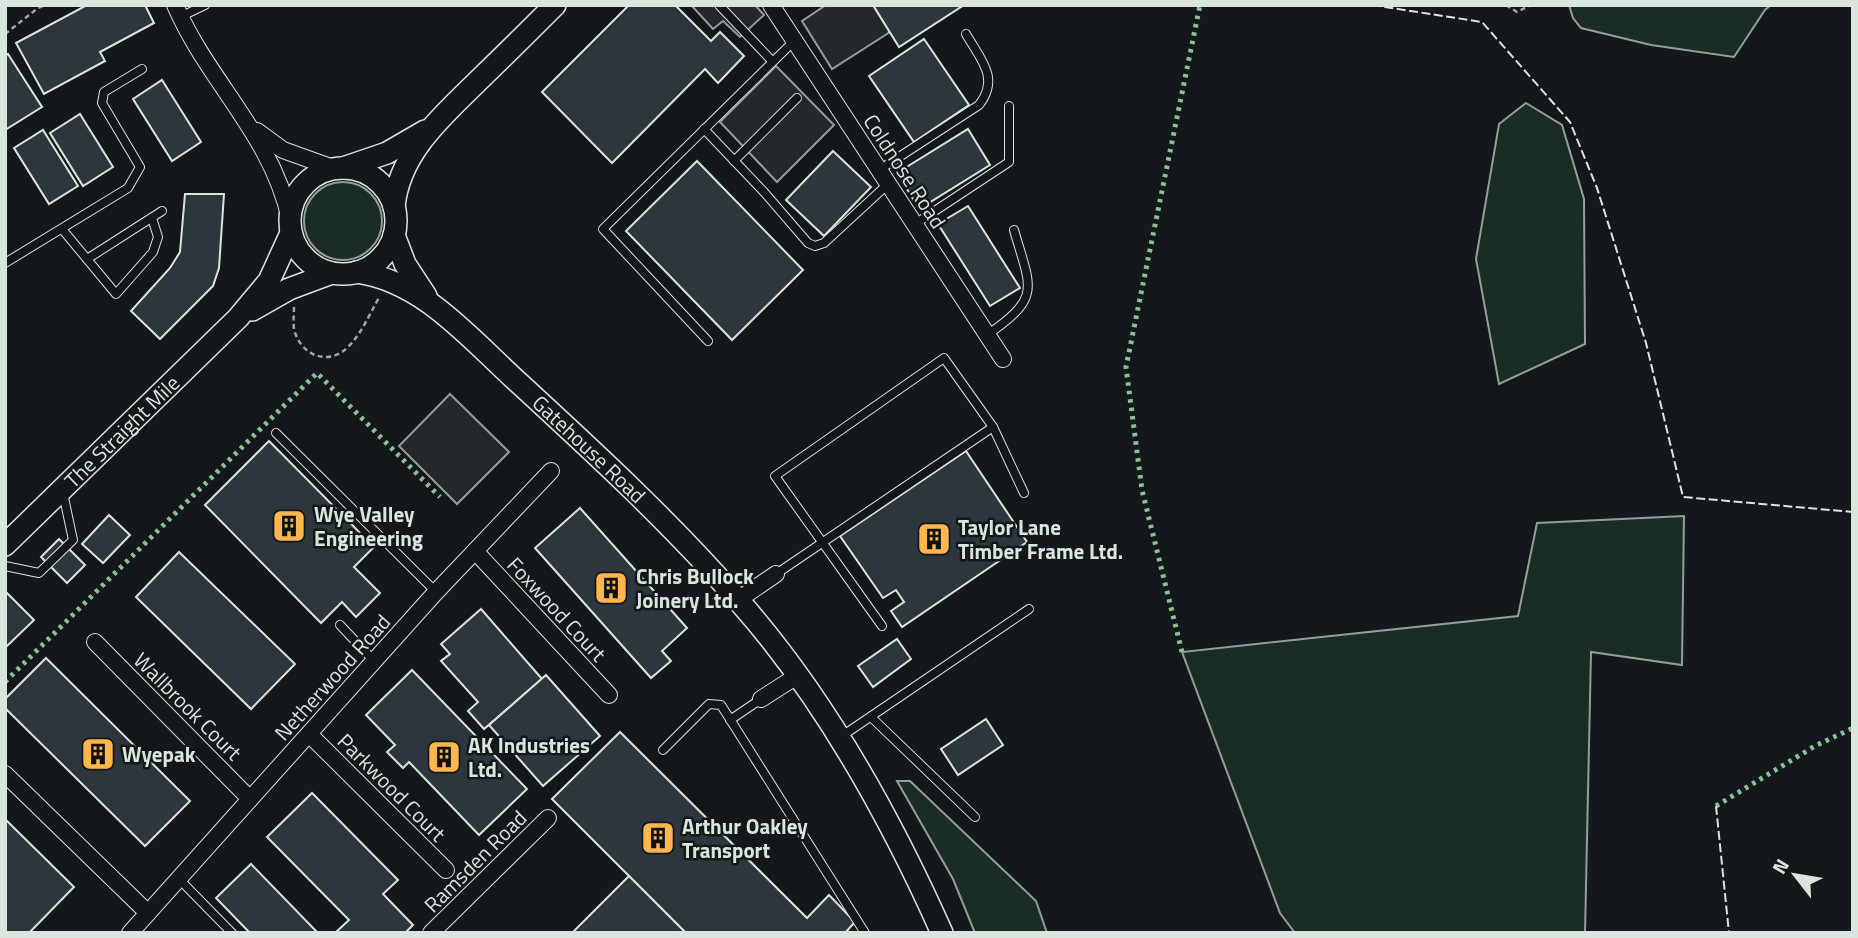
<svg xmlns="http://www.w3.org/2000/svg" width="1858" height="938" font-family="'Titillium Web',sans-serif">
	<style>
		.green { fill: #1a2d24; stroke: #939e99; stroke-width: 2 }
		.parking { fill: #24282b; stroke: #939e99; stroke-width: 2 }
		.building { fill: #2c363c; stroke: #d8e6dc; stroke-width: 2 }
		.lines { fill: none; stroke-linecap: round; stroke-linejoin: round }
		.lane-casing { stroke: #d8e6dc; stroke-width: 10 }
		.street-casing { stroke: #d8e6dc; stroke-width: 18 }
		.secondary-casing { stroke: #d8e6dc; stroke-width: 24 }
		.path { stroke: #9da8a2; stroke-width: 2.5; stroke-dasharray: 5 3.5; stroke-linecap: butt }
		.lane { stroke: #14181c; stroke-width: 8 }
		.street { stroke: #14181c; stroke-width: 16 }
		.secondary { stroke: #14181c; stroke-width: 21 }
		.hedge { stroke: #8ac095; stroke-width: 5; stroke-dasharray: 3.5 5; stroke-linecap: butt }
		.fence { stroke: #d8e6dc; stroke-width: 2; stroke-dasharray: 9 3.5; stroke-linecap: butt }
		.labels { text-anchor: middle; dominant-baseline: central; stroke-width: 5; stroke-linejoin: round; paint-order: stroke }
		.street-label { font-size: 21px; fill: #d8e6dc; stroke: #14181c }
		.poi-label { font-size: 21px; font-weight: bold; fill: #d8e6dc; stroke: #14181c; text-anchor: start }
	</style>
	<rect width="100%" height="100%" fill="#14181c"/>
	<g class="green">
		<polygon points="1569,5 1771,5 1765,10 1734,57 1651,45 1581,28 1573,18"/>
		<polygon points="1526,103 1562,125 1584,199 1585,344 1499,384 1476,259 1499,124"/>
		<circle cx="343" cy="221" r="39"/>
		<polygon points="1684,516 1682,665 1591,652 1585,933 1295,933 1280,913 1182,652 1518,616 1537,523"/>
		<polygon points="897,781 910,781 1036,901 1047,933 975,933 953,879"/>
	</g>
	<g class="parking">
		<polygon points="691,5 755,5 764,15 740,37 723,21 713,29"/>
		<polygon points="826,5 873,5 890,32 832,69 802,21"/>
		<polygon points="776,66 834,125 777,182 720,122"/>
		<polygon points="450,394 509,452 457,504 399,446"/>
	</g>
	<g class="building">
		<polygon points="87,5 145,5 154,23 100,52 105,61 44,94 16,43"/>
		<polygon points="629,5 675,5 711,41 720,32 744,56 718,83 705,69 612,163 542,92"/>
		<polygon points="873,5 964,5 899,47"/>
		<polygon points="924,39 969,105 914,142 869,76"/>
		<polygon points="8,54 42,107 5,130 5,56"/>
		<polygon points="162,80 201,142 172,161 133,99"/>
		<polygon points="80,114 113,167 83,186 50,133"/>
		<polygon points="968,129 990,165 927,204 921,194 913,199 904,184 912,179 905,168"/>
		<polygon points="43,130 78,186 49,204 14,148"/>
		<polygon points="833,151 871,187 824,236 786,200"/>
		<polygon points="697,161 803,270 732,340 626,231"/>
		<polygon points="185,194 224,194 219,268 213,286 160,339 131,311 170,268 180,252"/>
		<polygon points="968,206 1020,288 990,306 938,224"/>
		<polygon points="269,441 374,547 354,567 380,593 356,617 342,602 321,623 205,505"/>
		<polygon points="966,451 1027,542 902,627 891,611 904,602 896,590 883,598 840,536"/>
		<polygon points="580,508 687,628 662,651 671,661 651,678 535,548"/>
		<polygon points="109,515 130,535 103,563 82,544"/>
		<polygon points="59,539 85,565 67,583 41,557"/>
		<polygon points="179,552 295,664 251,709 136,597"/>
		<polygon points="5,591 34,620 6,647 5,647"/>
		<polygon points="481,609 542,679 484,729 468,711 478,702 441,661 450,654 441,644"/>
		<polygon points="897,639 911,659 873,687 858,666"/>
		<polygon points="46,658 190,801 145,846 5,708 5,699"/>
		<polygon points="412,670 527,789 479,835 409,762 403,768 387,752 395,745 366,715"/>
		<polygon points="546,675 600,736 543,786 489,725"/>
		<polygon points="986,719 1003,745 958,775 941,749"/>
		<polygon points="620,732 807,918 829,895 855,922 845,933 686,933 552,799"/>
		<polygon points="312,793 398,880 383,894 413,925 405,933 335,933 349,920 267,837"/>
		<polygon points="5,819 74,887 29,933 5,933"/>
		<polygon points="251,864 318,933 250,933 216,898"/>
		<polygon points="629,876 686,933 572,933"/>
	</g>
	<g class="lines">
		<defs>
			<g id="lane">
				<polyline points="719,5 772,61"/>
				<polyline points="180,17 205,5"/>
				<polyline points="704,129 764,192 808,243 815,246 824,243 888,184"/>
				<polyline points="734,161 797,98"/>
				<path d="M879 170 979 105C1000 78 981 60 966 34"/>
				<polyline points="915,224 1009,162 1009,106"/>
				<polyline points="62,229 116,294 153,252 158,237 152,218"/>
				<polyline points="87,259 162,211"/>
				<polyline points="5,263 128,188 140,167 102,103 104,92 142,69"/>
				<path d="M987 335C1042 297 1031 289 1014 230"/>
				<polyline points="708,341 603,229 794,41"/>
				<polyline points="276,433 436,592"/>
				<polyline points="5,566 39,573 73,540 63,493"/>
				<polyline points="776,574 993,427"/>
				<polyline points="340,625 374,661"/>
				<polyline points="882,626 775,476 944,358 993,427 1024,493"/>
				<polyline points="871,717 975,817"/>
				<polyline points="730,720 761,699"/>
				<polyline points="842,736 1029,609"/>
				<polyline points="663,750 709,704 721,705 865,933"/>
				<polyline points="179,879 232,933"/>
			</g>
			<g id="street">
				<path d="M175 5C209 83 271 134 290 219"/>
				<polyline points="771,5 1003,359"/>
				<polyline points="257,131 283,150 336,169"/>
				<polyline points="475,551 609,695"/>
				<polyline points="738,600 776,574"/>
				<polyline points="95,642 250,799"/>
				<polyline points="761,699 797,676"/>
				<polyline points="309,734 446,870"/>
				<polyline points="5,774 148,913"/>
				<polyline points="130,933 436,592 551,471"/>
				<polyline points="431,933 548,818"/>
			</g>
			<g id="secondary">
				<polyline points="343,168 387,153 425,131"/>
				<circle cx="343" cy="221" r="53"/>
				<path d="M394 207C399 151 445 114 482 77 507 53 531 29 555 5"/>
				<polyline points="394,235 405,264 426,296"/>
				<path id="s1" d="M357 272C424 281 472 341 520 384 595 453 671 523 738 600 824 697 889 814 942 933"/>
				<polyline points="252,310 289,289 332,273"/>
				<path id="s2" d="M5 545 238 318 269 281 291 233"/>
			</g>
		</defs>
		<use href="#lane" class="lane-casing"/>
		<use href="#street" class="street-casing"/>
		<use href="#secondary" class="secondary-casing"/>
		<g class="path">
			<polyline points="1506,5 1517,12 1531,5"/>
			<polyline points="5,34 38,8 45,5"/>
			<path d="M294 307C294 314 293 321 294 329 300 355 328 367 348 347 362 333 370 313 380 296"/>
		</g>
		<use href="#lane" class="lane"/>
		<use href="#street" class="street"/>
		<use href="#secondary" class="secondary"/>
		<g class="hedge">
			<polyline points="1182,652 1142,490 1126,367 1200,5"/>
			<polyline points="5,682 317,373 440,497"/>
			<polyline points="1716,806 1815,746 1853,728"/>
		</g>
		<g class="fence">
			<polyline points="1372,5 1482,22 1570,122 1597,188 1646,343 1683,497 1853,512"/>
			<polyline points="1716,806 1729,933"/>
		</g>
	</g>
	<defs>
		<symbol id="building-square" viewBox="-11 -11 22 22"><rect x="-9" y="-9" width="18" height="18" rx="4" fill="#ffb74d" stroke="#14181c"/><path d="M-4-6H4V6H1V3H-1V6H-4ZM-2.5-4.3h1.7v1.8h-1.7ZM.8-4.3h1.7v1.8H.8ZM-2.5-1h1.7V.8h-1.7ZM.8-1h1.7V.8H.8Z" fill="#111"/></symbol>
	</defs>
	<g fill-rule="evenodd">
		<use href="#building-square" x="270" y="507" width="38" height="38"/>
		<use href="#building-square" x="915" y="520" width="38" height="38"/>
		<use href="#building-square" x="592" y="569" width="38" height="38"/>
		<use href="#building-square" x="79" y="735" width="38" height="38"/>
		<use href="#building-square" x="425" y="738" width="38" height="38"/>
		<use href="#building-square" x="639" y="819" width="38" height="38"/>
	</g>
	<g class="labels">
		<g class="street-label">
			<text transform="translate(905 171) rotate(57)">Coldnose Road</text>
			<text stroke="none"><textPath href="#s2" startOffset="163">The Straight Mile</textPath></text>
			<text stroke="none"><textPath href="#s1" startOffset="296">Gatehouse Road</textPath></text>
			<text transform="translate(557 609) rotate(47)">Foxwood Court</text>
			<text transform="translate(332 677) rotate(-48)">Netherwood Road</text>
			<text transform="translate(188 706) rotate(45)">Wallbrook Court</text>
			<text transform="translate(392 787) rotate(45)">Parkwood Court</text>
			<text transform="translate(475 861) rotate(-45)">Ramsden Road</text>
		</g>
		<g class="poi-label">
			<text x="314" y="514">Wye Valley<tspan x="314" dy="24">Engineering</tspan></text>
			<text x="958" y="527">Taylor Lane<tspan x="958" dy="24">Timber Frame Ltd.</tspan></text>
			<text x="636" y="576">Chris Bullock<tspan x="636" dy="24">Joinery Ltd.</tspan></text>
			<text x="468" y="745">AK Industries<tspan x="468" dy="24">Ltd.</tspan></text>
			<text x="122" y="754">Wyepak</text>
			<text x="682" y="826">Arthur Oakley<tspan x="682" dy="24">Transport</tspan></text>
		</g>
	</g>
	<rect width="1858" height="938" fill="none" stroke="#d8e6dc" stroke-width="14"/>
	<g transform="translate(1795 875) rotate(301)" stroke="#14181c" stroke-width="5" paint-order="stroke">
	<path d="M0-5L12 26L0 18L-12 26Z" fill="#d8e6dc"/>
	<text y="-10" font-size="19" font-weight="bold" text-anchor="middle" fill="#d8e6dc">N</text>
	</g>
</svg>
